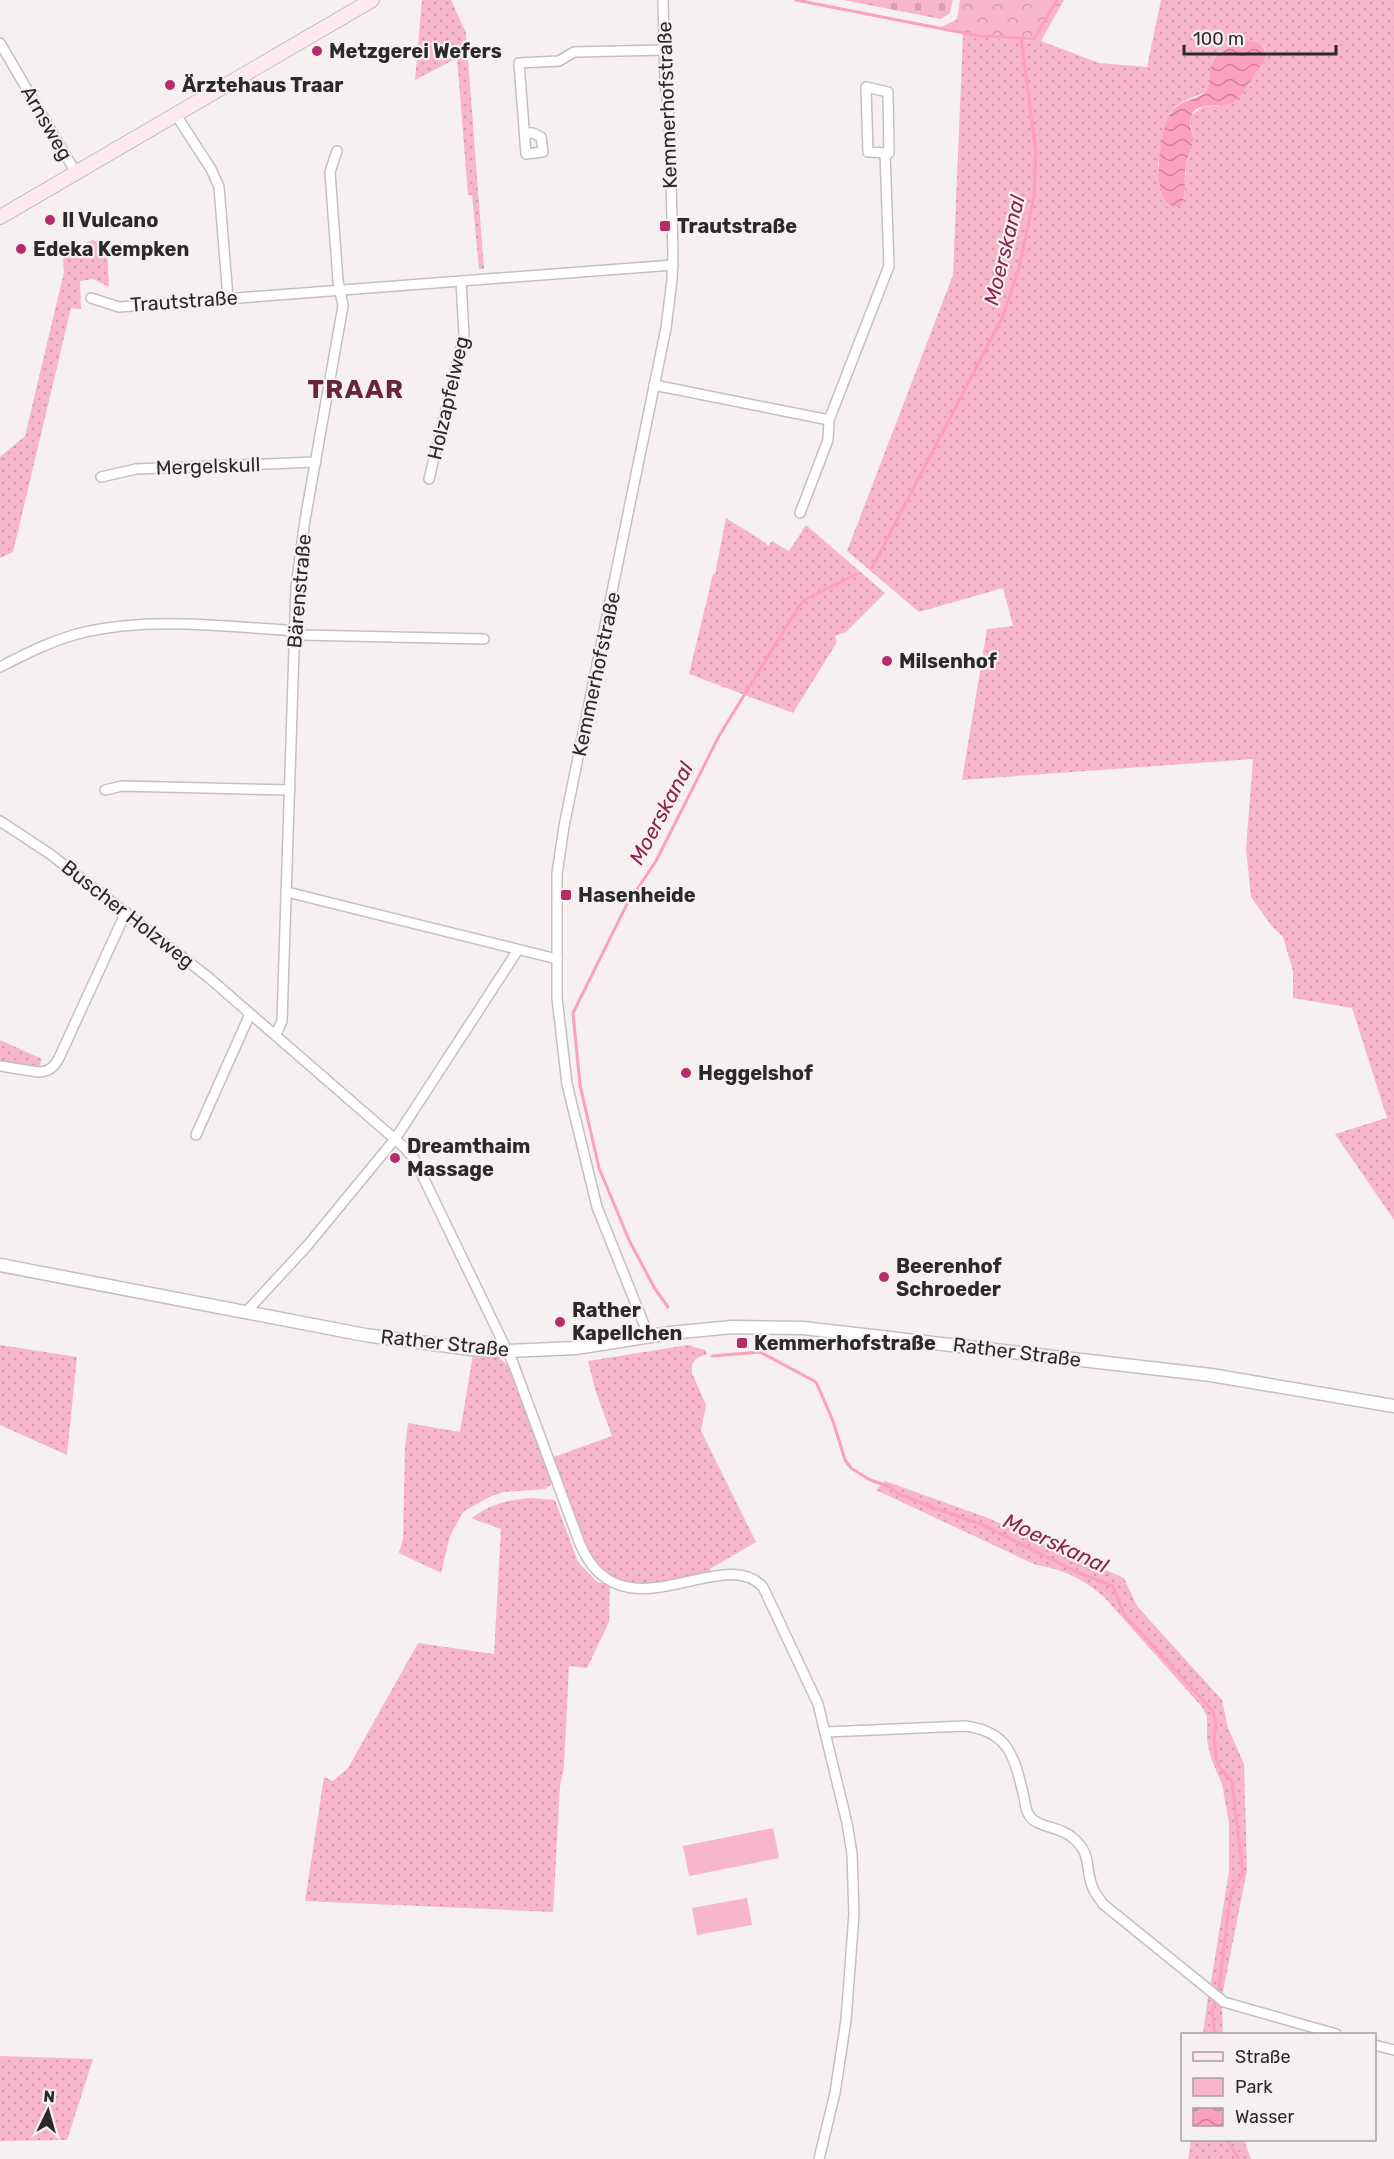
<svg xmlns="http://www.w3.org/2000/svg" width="1394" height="2159" font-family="Rubik,sans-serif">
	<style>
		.green { fill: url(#green-dots); fill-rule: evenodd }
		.forest { fill: url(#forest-crowns) }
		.cemetery { fill: url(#cemetery-stones) }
		.pitch { fill: #f8b6ca }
		.water { fill: url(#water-waves) }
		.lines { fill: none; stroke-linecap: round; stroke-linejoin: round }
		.stream { stroke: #fda0be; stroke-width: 3 }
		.minor-casing { stroke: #c5bfc0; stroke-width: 12 }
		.tertiary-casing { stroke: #c5bfc0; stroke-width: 15 }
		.secondary-casing { stroke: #c5bfc0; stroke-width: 16 }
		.minor { stroke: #fff; stroke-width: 9 }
		.tertiary { stroke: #fff; stroke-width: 12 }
		.secondary { stroke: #fee9ef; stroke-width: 14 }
		.poi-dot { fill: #b62c68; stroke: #f6f0f1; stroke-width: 2 }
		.labels { text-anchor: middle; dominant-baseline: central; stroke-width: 4.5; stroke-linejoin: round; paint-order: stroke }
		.poi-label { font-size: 20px; font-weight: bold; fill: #2b292a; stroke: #f6f0f1; text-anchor: start }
		.street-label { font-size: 20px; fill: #2b292a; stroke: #f6f0f1 }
		.water-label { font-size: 21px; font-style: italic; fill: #8b224f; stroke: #f6f0f1 }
		.district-label { font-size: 26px; font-weight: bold; letter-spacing: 1.5px; fill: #67243e; stroke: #f6f0f1 }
	</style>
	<defs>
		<pattern id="green-dots" width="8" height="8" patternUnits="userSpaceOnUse" patternTransform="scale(1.5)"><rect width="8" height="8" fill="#f8b6ca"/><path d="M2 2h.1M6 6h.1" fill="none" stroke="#d59cae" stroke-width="1.8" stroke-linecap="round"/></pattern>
		<pattern id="forest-crowns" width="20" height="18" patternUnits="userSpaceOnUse" patternTransform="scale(1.5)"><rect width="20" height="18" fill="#f8b6ca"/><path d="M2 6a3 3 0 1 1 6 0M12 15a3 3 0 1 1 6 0" fill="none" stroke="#d59cae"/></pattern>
		<pattern id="cemetery-stones" width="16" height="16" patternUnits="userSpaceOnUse" patternTransform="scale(1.5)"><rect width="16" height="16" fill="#f8b6ca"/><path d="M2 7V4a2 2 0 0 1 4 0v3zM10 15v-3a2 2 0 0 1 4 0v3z" fill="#d59cae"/></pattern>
		<pattern id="water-waves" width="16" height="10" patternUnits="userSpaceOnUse" patternTransform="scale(1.5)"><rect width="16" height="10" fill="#fda0be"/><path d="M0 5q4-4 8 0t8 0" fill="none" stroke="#cd829b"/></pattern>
	</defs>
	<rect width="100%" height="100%" fill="#f6f0f1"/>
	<g class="green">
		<polygon points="422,0 451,0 466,33 484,269 479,269 472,195 468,195 457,58 415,80"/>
		<path d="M1161 0H1394V1220L1335 1134 1387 1118 1352 1008 1293 998V971L1283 937 1271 925 1251 897 1246 849 1253 759 962 780 987 629 1013 626 1003 588 919 612 847 551 953 275 963 33 997 39 1041 41 1099 63 1147 67ZM1236 43 1262 45 1265 49 1264 62 1256 69 1246 89 1223 105 1203 107 1191 115 1190 120 1193 136 1186 166 1184 199 1163 197 1158 164 1169 114 1176 106 1186 100 1204 93 1209 88 1212 62 1218 53Z"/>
		<polygon points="92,240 107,245 109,287 93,279 80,281 81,309 71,308 13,552 0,558 0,457 25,436 64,272 63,256"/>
		<polygon points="726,518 766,543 768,546 772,541 789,551 806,525 885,593 846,632 835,636 837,642 793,713 689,674 713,574 715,574"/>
		<polygon points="0,1040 42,1059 39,1067 0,1061"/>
		<polygon points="0,1345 77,1357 67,1455 0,1425"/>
		<path d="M688 1345 705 1350 707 1354 697 1358 692 1364V1373L706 1405 701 1431 756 1542 710 1569V1573C677 1582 626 1595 598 1568 581 1552 561 1483 551 1458L612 1436 595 1389 588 1361Z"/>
		<polygon points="473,1355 498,1357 509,1366 552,1484 545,1489 504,1492 489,1497 463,1512 450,1536 441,1573 399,1553 403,1539 405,1447 408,1423 460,1432"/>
		<path d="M885 1481 988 1518 1124 1578 1137 1606 1222 1700 1228 1728 1244 1764 1247 1870 1222 1997 1210 1988 1229 1871V1823L1222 1784 1211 1758 1207 1740V1717L1202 1707 1104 1597C1083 1579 1064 1569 1036 1565L876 1490Z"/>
		<path d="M531 1498 555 1500 578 1562 597 1582 610 1585 609 1622 587 1668 569 1666 564 1767 560 1786 553 1912 305 1901 324 1777 333 1781 348 1768 418 1643 494 1654 501 1529 471 1518C492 1504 506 1500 531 1498Z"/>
		<polygon points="1208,1996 1222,2006 1223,2034 1203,2034"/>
		<polygon points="0,2056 93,2059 67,2140 0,2141"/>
		<polygon points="1191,2140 1244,2140 1251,2159 1188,2159"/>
	</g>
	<polygon class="forest" points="960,0 1064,0 1041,41 997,39 940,28 957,19"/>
	<polygon class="cemetery" points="843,0 953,0 950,13 941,19"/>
	<g class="pitch">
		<polygon points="773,1828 779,1858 689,1876 683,1846"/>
		<polygon points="747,1898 752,1925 697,1935 692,1908"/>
	</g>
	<path class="water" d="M1245 41C1259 41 1269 46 1264 62 1252 73 1248 93 1233 102 1221 109 1198 100 1191 116 1188 123 1193 132 1193 139 1192 148 1187 156 1186 166 1183 178 1188 197 1180 206 1147 212 1160 129 1170 114 1180 98 1201 100 1207 90 1210 85 1210 78 1210 72 1212 53 1228 46 1245 41Z"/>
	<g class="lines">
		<g class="stream">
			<polyline points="796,0 979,36 1021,38"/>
			<polyline points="872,568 1003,316 1019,268 1034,196 1036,153 1021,38 1034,39 1057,0"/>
			<polyline points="668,1307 655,1289 629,1240 599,1168 580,1085 573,1013 626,906 656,861 719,736 799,606 806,599 857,574"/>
			<polyline points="712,1356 760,1352 816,1382 833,1421 845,1460 851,1468 870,1480 888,1486 899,1494 929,1506 983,1525 1079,1573 1113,1586 1125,1616 1213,1711 1216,1725 1214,1735 1216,1759 1220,1768 1232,1782 1243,1874 1231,1891 1219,1988 1212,2012 1215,2034"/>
			<polyline points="1227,2140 1239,2159"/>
		</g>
		<defs>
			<g id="minor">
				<polyline points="0,43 76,173"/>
				<polygon points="866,87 888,92 889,153 868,152"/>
				<polyline points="176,115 211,169 219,187 228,298"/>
				<polyline points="525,133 533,133 541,137 543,152 526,154 519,63 559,61 574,52 664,50"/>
				<polyline points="91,298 119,307 673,265"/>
				<polyline points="654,385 829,420"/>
				<polyline points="101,477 136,469 316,462"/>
				<polyline points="429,479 464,335 461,281"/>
				<polyline points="800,513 828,440 829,420 889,266 885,153"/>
				<path d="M0 667C27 653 55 639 85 632 150 617 219 626 285 630L302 635 484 639"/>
				<polyline points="105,790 122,786 290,790"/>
				<path d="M0 821 50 854 208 977 404 1147 415 1160 425 1181 513 1363 580 1544C621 1641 723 1542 763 1587L818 1704 847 1823 852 1854 854 1914 846 2020 835 2093 819 2159"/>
				<polyline points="287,892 557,959"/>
				<polyline points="276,1034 282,1021 296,587 305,520 343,306 338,281 330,172 337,151"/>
				<path d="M0 1066 38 1072C49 1072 54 1067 59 1058L126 912"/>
				<polyline points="196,1135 250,1014"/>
				<polyline points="247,1311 307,1246 395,1139 518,950"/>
				<polyline points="649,1337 597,1207 567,1084 557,998 557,874 564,826 666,328 672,280 673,252 669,115 665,82 663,0"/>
				<path d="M826 1732 965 1726C1008 1731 1014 1756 1023 1793 1025 1799 1025 1810 1029 1815 1036 1828 1061 1826 1073 1838 1093 1855 1084 1868 1093 1888 1095 1894 1100 1899 1103 1904L1224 2002 1336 2034"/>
				<polyline points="1374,2045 1394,2050"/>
			</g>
			<polyline id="tertiary" points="0,1265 365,1335 471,1349 507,1351 576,1348 670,1333 732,1327 803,1328 1211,1375 1394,1406"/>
			<polyline id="secondary" points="0,217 372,0"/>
		</defs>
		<use href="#minor" class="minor-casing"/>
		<use href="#tertiary" class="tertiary-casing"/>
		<use href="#secondary" class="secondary-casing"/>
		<use href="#minor" class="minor"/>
		<use href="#tertiary" class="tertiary"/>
		<use href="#secondary" class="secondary"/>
	</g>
	<g class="poi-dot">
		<circle cx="317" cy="51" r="6"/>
		<circle cx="170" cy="85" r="6"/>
		<circle cx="50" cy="220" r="6"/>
		<rect x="659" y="220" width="12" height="12" rx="3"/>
		<circle cx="21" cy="249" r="6"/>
		<circle cx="887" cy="661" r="6"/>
		<rect x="560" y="889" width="12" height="12" rx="3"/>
		<circle cx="686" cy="1073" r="6"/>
		<circle cx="395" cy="1158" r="6"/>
		<circle cx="884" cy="1277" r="6"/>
		<circle cx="560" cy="1322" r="6"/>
		<rect x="736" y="1337" width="12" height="12" rx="3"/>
	</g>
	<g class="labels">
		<g class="poi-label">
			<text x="329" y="51">Metzgerei Wefers</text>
			<text x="182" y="85">Ärztehaus Traar</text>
			<text x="62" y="220">Il Vulcano</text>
			<text x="677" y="226">Trautstraße</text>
			<text x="33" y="249">Edeka Kempken</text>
			<text x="899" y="661">Milsenhof</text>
			<text x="578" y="895">Hasenheide</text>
			<text x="698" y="1073">Heggelshof</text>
			<text x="407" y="1146">Dreamthaim<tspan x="407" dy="23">Massage</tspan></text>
			<text x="896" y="1266">Beerenhof<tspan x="896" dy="23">Schroeder</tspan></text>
			<text x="572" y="1310">Rather<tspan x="572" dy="23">Kapellchen</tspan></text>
			<text x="754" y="1343">Kemmerhofstraße</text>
		</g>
		<g class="street-label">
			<text transform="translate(667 105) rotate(-92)">Kemmerhofstraße</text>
			<text transform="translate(47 123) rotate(60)">Arnsweg</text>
			<text transform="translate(184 301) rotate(-4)">Trautstraße</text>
			<text transform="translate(448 398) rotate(-77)">Holzapfelweg</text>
			<text transform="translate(208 466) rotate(-2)">Mergelskull</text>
			<text transform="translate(299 591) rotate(-85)">Bärenstraße</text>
			<text transform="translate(596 674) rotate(-78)">Kemmerhofstraße</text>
			<text transform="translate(128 914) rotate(38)">Buscher Holzweg</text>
			<text transform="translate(445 1343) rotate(6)">Rather Straße</text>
			<text transform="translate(1017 1352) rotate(7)">Rather Straße</text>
		</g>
		<g class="water-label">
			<text transform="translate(1004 250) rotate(-76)">Moerskanal</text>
			<text transform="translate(661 813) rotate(-62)">Moerskanal</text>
			<text transform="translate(1056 1543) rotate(25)">Moerskanal</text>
		</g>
		<g class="district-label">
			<text x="356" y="389">TRAAR</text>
		</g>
	</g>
	<rect x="1181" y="2033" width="195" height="108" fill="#f6f0f1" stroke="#a5a0a1" stroke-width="1.5"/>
	<rect x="1193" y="2052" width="30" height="9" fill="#fee9ef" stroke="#a5a0a1" stroke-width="1.5"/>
	<text x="1235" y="2063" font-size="18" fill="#2b292a">Straße</text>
	<rect x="1193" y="2078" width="30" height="18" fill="#f8b6ca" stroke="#a5a0a1" stroke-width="1.5"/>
	<text x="1235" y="2093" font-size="18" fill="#2b292a">Park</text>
	<rect x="1193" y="2108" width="30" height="18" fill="url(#water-waves)" stroke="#a5a0a1" stroke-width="1.5"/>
	<text x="1235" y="2123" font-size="18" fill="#2b292a">Wasser</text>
	<g transform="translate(48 2111) rotate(5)" stroke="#f6f0f1" stroke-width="4.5" paint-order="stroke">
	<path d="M0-4.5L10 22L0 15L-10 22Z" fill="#2b292a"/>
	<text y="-9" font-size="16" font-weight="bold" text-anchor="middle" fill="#2b292a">N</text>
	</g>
	<path d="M1184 45v9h152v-9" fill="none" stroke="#2b292a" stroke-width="3"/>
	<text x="1193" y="45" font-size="18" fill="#2b292a" stroke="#f6f0f1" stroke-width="4.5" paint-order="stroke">100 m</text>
</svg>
